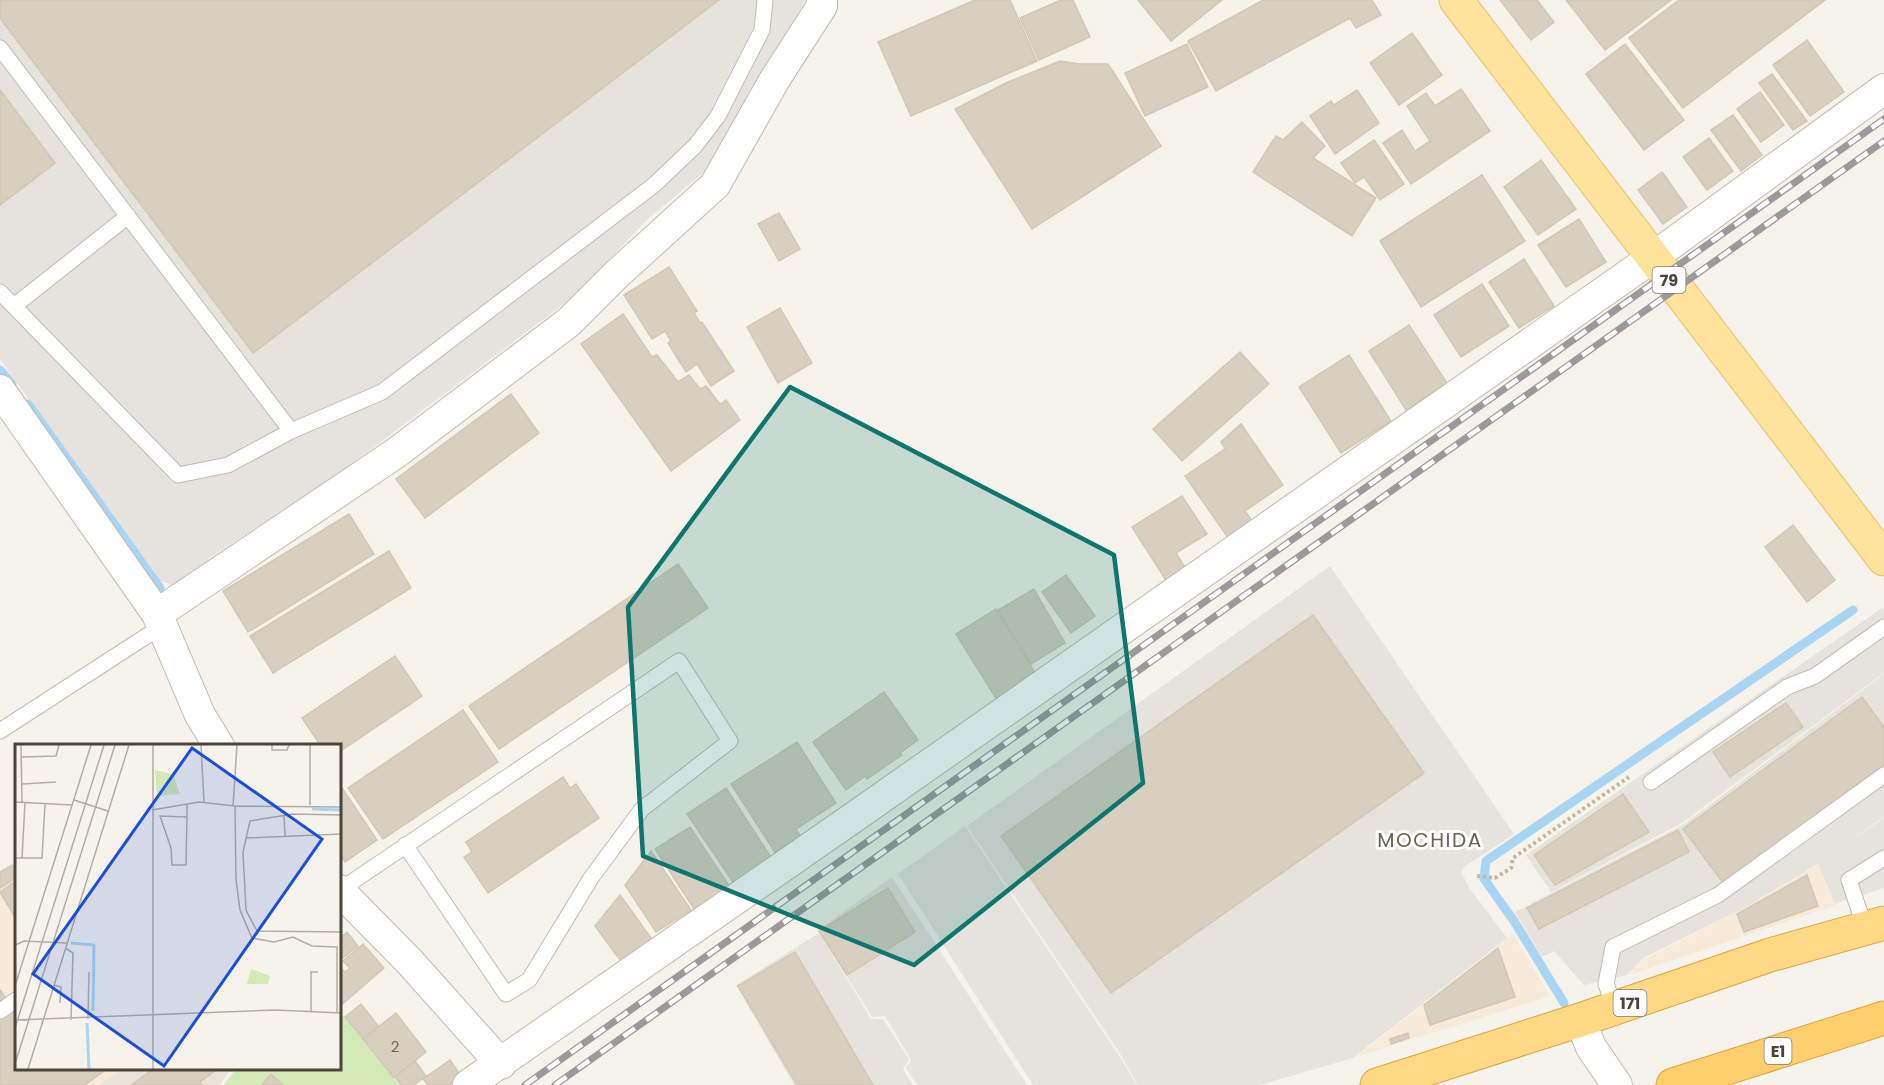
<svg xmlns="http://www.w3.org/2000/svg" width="1884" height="1085" font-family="Poppins,sans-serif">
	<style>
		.residential { fill: #eae5da }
		.commercial { fill: #f7ead8 }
		.industrial { fill: #e6e2dd }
		.green { fill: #d2eab5 }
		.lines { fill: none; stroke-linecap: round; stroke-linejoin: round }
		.stream { stroke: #a9d4f2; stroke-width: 9 }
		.building { fill: #d8cfc1; stroke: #d3c7b4; stroke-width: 1.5 }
		.service-casing { stroke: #c2bbae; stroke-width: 17 }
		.minor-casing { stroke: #c2bbae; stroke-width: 32 }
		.primary-casing { stroke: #e6c16a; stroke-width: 35 }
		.trunk-casing { stroke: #e0a43c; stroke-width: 35 }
		.motorway-casing { stroke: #e0a43c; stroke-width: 35 }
		.path { stroke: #c4b79f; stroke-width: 4; stroke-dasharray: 3 3; stroke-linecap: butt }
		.service { stroke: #fff; stroke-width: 15 }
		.minor { stroke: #fff; stroke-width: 30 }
		.primary { stroke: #ffe39c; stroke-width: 33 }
		.trunk { stroke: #ffd985; stroke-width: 33 }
		.motorway { stroke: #ffcf6e; stroke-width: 33 }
		.rail-casing { stroke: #9a9a9a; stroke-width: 7 }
		.rail { stroke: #fff; stroke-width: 4.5; stroke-dasharray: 14; stroke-linecap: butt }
		.marked { fill: #0f766e; fill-opacity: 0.2; stroke: #0f766e; stroke-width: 4.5; stroke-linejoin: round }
		.labels { text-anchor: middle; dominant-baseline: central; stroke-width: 6; stroke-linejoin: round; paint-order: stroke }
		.number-label { font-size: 15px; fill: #6e675b }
		.shield { fill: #fff; stroke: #817c74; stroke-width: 1.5 }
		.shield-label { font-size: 16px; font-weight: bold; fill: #4b4439 }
		.neighbourhood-label { font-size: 20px; letter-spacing: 1.5px; fill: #6e6250; stroke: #fff }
		.inset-river { fill: none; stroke: #a9d4f2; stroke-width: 3 }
		.inset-road { fill: none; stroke: #b2ada4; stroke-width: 1.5 }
		.view { fill: #1d4ed8; fill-opacity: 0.15; stroke: #1d4ed8; stroke-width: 3 }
		.inset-edge { fill: none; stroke: #4b4439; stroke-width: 3 }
	</style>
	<rect width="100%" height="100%" fill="#f6f3ec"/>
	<polygon class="residential" points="122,1069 231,1069 220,1085 98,1085"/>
	<g class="commercial">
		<polygon points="1818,865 1835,905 1629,975 1645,959 1746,907"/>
		<polygon points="16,879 16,1068 121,1069 97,1085 0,1085 0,889"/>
		<polygon points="1513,934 1550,996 1356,1057"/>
	</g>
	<g class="industrial">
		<polygon points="0,0 806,0 739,122 704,172 650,217 573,297 338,474 209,558 207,563 175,586 157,580 0,359"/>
		<polygon points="1330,566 1514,834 1464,867 1461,872 1470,889 1507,938 1353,1058 1260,1085 1138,1085 1119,1052 967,826"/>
		<polygon points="1882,608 1884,610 1884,673 1682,823 1551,892 1526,855"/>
		<polygon points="1884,674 1884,817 1836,851 1884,818 1884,888 1835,904 1818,864 1746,907 1645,957 1627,975 1584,985 1554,951 1542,957 1515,912 1684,824"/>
		<polygon points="965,826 1118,1054 1137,1085 1033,1085 898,874"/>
		<polygon points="892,877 1027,1085 917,1085 906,1068 911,1060 885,1016 872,1017 821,936 871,1019 883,1019 909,1059 903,1069 913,1085 794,1085 736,985 819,933 818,930"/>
	</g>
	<polygon class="green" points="339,1011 399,1085 224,1085 236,1069 339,1068"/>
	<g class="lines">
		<g class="stream">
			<polyline points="0,370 12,384"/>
			<polyline points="28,404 160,588"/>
			<polyline points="1564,1003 1514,921 1484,879 1486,861 1853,610"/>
		</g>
	</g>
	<g class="building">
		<polygon points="0,0 719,0 253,353 0,18"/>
		<polygon points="975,0 1010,0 1037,61 911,116 878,42"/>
		<polygon points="1061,0 1073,0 1090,37 1039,60 1020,18"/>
		<polygon points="1138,0 1222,0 1171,41"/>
		<polygon points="1263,0 1372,0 1381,15 1356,28 1350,18 1216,91 1188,41"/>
		<polygon points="1500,0 1537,0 1554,22 1531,40"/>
		<polygon points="1566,0 1671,0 1605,50"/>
		<polygon points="1679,0 1825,0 1683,108 1629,38"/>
		<polygon points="1412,33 1442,75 1399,105 1370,63"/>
		<polygon points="1807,40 1844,92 1810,116 1773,65"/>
		<polygon points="1187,44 1208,87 1145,116 1125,73"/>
		<polygon points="1625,44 1684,120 1644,150 1586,74"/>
		<polygon points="1060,61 1079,64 1108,64 1161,146 1032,229 955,109 1008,82"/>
		<polygon points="1772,74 1807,121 1793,130 1759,83"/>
		<polygon points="1461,89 1490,131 1411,184 1383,143 1402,130 1415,151 1430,141 1407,106 1426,93 1435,106"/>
		<polygon points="0,90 55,163 0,205"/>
		<polygon points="1357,90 1379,123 1335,154 1310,116 1331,101 1334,105"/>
		<polygon points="1760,92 1784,125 1761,142 1737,109"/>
		<polygon points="1733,115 1762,155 1741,171 1711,130"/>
		<polygon points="1302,122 1325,146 1313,158 1376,198 1352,236 1253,172 1276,136 1283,140"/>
		<polygon points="1709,138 1733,171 1707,190 1683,157"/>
		<polygon points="1374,140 1404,184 1380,200 1364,177 1355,183 1341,163"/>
		<polygon points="1541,160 1576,209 1538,235 1504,187"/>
		<polygon points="1662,172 1687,207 1663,224 1638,190"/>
		<polygon points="1482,175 1525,241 1421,307 1380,241"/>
		<polygon points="779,213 800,249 779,261 758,224"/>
		<polygon points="1579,219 1606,262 1566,287 1538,245"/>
		<polygon points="1524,259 1554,306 1519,328 1489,282"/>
		<polygon points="669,267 697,311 694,313 700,323 702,322 734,371 711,386 697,364 686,372 668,343 671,341 665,331 652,339 624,295"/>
		<polygon points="1482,284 1509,326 1461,357 1434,315"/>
		<polygon points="780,308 812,363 778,383 747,327"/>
		<polygon points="623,314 652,357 657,355 678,382 689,375 700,389 706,386 720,404 726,400 740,420 671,471 581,344"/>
		<polygon points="1409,325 1447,383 1406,410 1369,351"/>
		<polygon points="1240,352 1269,384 1182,461 1153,429"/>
		<polygon points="1349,355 1391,421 1341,453 1299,387"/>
		<polygon points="511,394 539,433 425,518 396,479"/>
		<polygon points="1241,424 1283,485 1245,511 1253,522 1229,539 1185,476 1225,449 1221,442"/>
		<polygon points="1182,496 1207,534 1176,553 1186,569 1167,582 1132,527"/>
		<polygon points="349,514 374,554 248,632 223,591"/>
		<polygon points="1793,525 1835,580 1807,602 1765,547"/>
		<polygon points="389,551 411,588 273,673 250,636"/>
		<polygon points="678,564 708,608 499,749 469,706"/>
		<polygon points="1066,575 1095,616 1071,633 1042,592"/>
		<polygon points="1034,589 1065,643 1031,664 998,610"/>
		<polygon points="996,609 1037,676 997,700 956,634"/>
		<polygon points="1313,615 1424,773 1111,993 1001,836"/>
		<polygon points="395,656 422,696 339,752 339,746 321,746 302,718"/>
		<polygon points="884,692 918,740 900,753 902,755 867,779 865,776 846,790 813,742"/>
		<polygon points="1862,697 1884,727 1884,765 1723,883 1683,829"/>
		<polygon points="1786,703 1803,727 1730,777 1713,752"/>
		<polygon points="463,710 498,762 383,839 348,788"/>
		<polygon points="797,742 836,803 796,829 805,843 780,860 731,784"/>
		<polygon points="563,777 570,788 576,784 599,818 488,893 464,857 472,852 466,842"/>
		<polygon points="342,788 377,840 345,862 339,853 339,790"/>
		<polygon points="726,788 774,862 737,888 687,814"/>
		<polygon points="1623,794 1649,832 1555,885 1534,855"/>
		<polygon points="690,827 734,893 698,915 655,849"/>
		<polygon points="1678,830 1689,852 1539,929 1527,908"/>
		<polygon points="651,851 691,910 656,932 625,885"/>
		<polygon points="12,865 16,872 16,878 0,888 0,872"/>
		<polygon points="1807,875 1818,906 1744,932 1737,914"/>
		<polygon points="16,881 16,919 0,892"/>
		<polygon points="888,888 915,932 847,975 819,931"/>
		<polygon points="620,895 654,942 623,964 595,926"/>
		<polygon points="347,932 358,946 339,961 339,939"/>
		<polygon points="363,944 384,968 339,1007 339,966 345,972 350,968 343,961"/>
		<polygon points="1498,948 1515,997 1430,1025 1424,1005"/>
		<polygon points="795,952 873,1085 797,1085 738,986"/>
		<polygon points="0,990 16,1013 16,1068 108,1068 85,1085 0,1085"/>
		<polygon points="361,1004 379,1027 363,1039 345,1017"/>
		<polygon points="396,1013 426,1052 394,1078 363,1039"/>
		<polygon points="1408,1033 1409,1038 1391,1044 1390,1039"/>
		<polygon points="450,1060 461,1076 449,1085 428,1085 423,1079"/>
		<polygon points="415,1061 426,1076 414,1085 401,1085 395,1077"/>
		<polygon points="155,1068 219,1068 200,1082 202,1085 131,1085"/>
		<polygon points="271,1074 283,1085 262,1085"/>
	</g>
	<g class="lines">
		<defs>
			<g id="service">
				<polyline points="0,48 291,431"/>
				<polyline points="0,292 178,475 228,465 291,431 382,392 654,185 695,146 718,116 762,30 765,0"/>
				<polyline points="14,306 128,216"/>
				<polyline points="0,731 162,626"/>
				<polyline points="1651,782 1787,687 1815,676 1884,627"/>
				<polyline points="340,890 679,661 730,741 642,809 591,878 529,980 506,994 405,845"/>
				<polyline points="1865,928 1849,880 1884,858"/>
				<polyline points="1615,1008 1606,984 1613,947 1718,895 1884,775"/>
				<polyline points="0,1011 16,1000"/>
			</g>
			<g id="minor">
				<polyline points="0,390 157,614 200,715 219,746"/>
				<polyline points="157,614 396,453 569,322 616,275 715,185 775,79 822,6 822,0"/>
				<polyline points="339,890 409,961 501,1064"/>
				<polyline points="1580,1020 1591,1047 1617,1085"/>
				<polyline points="468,1085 847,822 1652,258 1884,89"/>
			</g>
			<polyline id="primary" points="1456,0 1884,559"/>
			<polyline id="trunk" points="1377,1085 1580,1020 1770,955 1884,923"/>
			<polyline id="motorway" points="1673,1085 1884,1018"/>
		</defs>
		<use href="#service" class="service-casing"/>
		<use href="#minor" class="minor-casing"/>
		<use href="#primary" class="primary-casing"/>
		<use href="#trunk" class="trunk-casing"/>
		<use href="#motorway" class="motorway-casing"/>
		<polyline class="path" points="1477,876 1495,878 1511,868 1513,858 1629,777"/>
		<use href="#service" class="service"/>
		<use href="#minor" class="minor"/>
		<use href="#primary" class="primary"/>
		<use href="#trunk" class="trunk"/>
		<use href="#motorway" class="motorway"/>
		<defs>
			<g id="rail">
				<polyline points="525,1085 1884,119"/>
				<polyline points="555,1085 1884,141"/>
			</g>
		</defs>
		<use href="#rail" class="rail-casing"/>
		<use href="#rail" class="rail"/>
	</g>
	<path class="marked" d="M790 387 1114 555 1143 783 914 965 643 856 628 607Z"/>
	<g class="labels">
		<g class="number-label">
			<text x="395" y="1046">2</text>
		</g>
		<g class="shield">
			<rect x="1652.5" y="267" width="33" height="26" rx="4.5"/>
			<rect x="1613.5" y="990" width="33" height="26" rx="4.5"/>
			<rect x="1764.5" y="1038" width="27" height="26" rx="4.5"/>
		</g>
		<g class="shield-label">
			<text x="1669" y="280">79</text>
			<text x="1630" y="1003">171</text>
			<text x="1778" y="1051">E1</text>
		</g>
		<g class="neighbourhood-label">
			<text x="1430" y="840">MOCHIDA</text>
		</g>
	</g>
	<g transform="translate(15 744)">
		<rect width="326" height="326" fill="#f6f3ec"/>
		<path d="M140 26 158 30 165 50 142 52ZM236 225 255 232 253 240H232Z" fill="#d2eab5"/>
		<path class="inset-river" d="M297 65 326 66M56 199 79 201 78 267M72 279 74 325"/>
		<path class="inset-road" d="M6 1 7 59M138 1V325M186 1 189 58M257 1V6H272L274 1M295 1V61M7 13 41 12 44 1M7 40 41 38M59 56 93 67M0 58 57 61M218 62 222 1M220 62 221 136 225 166 237 194 259 198 278 193 297 202 322 203V268M137 66 184 58 220 62 326 63M269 71 270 92M326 71 278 70 235 77 228 108 231 166 242 187 326 188M172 73 145 72 156 104 157 121H171L172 73V61M231 94 326 90M0 114H27L30 60M7 114 10 59M0 201 9 197 52 199M50 204 58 209 56 276M39 241 46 243 45 259M0 242 76 1M296 267V228H303M73 275 74 228M0 276 261 266 326 269M0 284 89 1M0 320 100 1M13 325 114 1"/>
		<path class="view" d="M177 4 307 95 149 322 18 230Z"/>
		<rect width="326" height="326" class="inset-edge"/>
	</g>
</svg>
